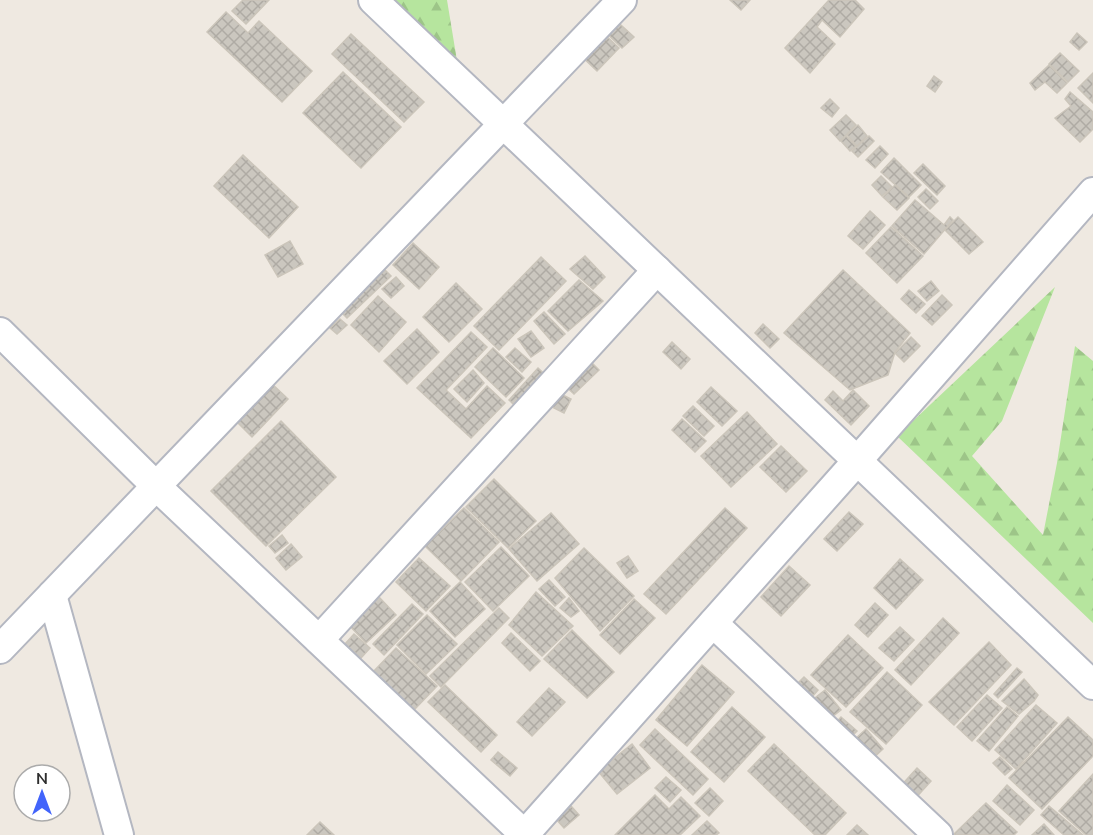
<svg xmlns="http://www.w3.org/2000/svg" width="1093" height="835" font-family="'Nunito Sans',sans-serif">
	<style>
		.forest { fill: url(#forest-firs) }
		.building { fill: url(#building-cross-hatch); stroke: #cbc5ba; stroke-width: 1.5 }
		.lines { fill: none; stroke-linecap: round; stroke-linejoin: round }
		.minor-casing { stroke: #b4b7c1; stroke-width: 32 }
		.minor { stroke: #fff; stroke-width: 28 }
	</style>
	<defs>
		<pattern id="forest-firs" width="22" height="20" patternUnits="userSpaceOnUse" patternTransform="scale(1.5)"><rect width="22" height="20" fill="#b6e59e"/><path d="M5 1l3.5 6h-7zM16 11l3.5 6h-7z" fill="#9dc588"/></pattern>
		<pattern id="building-cross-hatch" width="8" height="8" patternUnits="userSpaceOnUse" patternTransform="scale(1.5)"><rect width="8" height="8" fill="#cbc7bf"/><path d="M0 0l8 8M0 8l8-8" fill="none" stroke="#afaba4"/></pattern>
	</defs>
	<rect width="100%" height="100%" fill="#efe9e1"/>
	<g class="forest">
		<polygon points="373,0 447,0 460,79"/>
		<polygon points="1055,287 1002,421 972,456 1043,535 1057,463 1075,346 1093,361 1093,623 897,436"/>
	</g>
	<g class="building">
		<polygon points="243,0 269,0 246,24 232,11"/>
		<polygon points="730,0 750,0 741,10"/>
		<polygon points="829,0 855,0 864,9 840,37 822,20 817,27 835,44 810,73 785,48"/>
		<polygon points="226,12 248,33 259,21 312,71 282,102 207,32"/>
		<polygon points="610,15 634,37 622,48 599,26"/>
		<polygon points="599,29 619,48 597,71 577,52"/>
		<polygon points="1077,33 1087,42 1079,50 1070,42"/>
		<polygon points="351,34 424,102 404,122 332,54"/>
		<polygon points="1060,53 1079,71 1068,82 1049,64"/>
		<polygon points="1049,65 1067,83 1057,93 1045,82 1035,90 1030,83"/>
		<polygon points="343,72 401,127 361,168 303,113"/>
		<polygon points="1093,73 1093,103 1078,88"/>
		<polygon points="934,76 942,82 935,92 927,86"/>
		<polygon points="1070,92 1093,112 1093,129 1080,142 1055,118 1071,106 1065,99"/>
		<polygon points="830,99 839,108 832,117 821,108"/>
		<polygon points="846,115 856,125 840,141 830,130"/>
		<polygon points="858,125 867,136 857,146 847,135"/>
		<polygon points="846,136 856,146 850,151 841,141"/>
		<polygon points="869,136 874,141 858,157 852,151"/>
		<polygon points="880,146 888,154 875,168 866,160"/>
		<polygon points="243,155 298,207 269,238 214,186"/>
		<polygon points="894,158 921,185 909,197 881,172"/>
		<polygon points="923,164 945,186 937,195 914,173"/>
		<polygon points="881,176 892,187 882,196 872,185"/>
		<polygon points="895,185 909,198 897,210 883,197"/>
		<polygon points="926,189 938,201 930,209 918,197"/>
		<polygon points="915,200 944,225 950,217 953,220 924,254 892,226"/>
		<polygon points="870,211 885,225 863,249 848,236"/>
		<polygon points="958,217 983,242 969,254 945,230"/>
		<polygon points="891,227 923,256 897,283 866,253"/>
		<polygon points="290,241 303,264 278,277 265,255"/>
		<polygon points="413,243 439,267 419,289 393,265"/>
		<polygon points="585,256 605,277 593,289 570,269"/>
		<polygon points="541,257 566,281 499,350 474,326"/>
		<polygon points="385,270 391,276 347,318 341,312"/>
		<polygon points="843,270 910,333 895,352 888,375 850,390 784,333"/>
		<polygon points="396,277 404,286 391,298 382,289"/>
		<polygon points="579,280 603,301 568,331 548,311"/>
		<polygon points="931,281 939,291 927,301 918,291"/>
		<polygon points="456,283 482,309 449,342 423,317"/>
		<polygon points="909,290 925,304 916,313 901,299"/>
		<polygon points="942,295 952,305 932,325 922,316"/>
		<polygon points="378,296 406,322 379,352 351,325"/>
		<polygon points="544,312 565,334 554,344 534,321"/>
		<polygon points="340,319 347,325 337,334 330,328"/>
		<polygon points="763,324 779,339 770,348 755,333"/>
		<polygon points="417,329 439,352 407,384 384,361"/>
		<polygon points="531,331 544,348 531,357 518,339"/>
		<polygon points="471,332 487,347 446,390 466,409 487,386 505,403 471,438 417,388"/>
		<polygon points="911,337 920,346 904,362 895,353"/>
		<polygon points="672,342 690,359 681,369 663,352"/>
		<polygon points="493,348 524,378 506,397 475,367"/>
		<polygon points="515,348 531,362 522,372 506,357"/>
		<polygon points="585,356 599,370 574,394 560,381"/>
		<polygon points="538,368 552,381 522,413 509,400"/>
		<polygon points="473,370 484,383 467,402 454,389"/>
		<polygon points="270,382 288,399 252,437 235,420"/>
		<polygon points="711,387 737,411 722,426 697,402"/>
		<polygon points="553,390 571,399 564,413 546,404"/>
		<polygon points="853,390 869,406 851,425 825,400 833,391 843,401"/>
		<polygon points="693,406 714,426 704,436 683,416"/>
		<polygon points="747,412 777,444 731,487 701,456"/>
		<polygon points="682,419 706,441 695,452 672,430"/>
		<polygon points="281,421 336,477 266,546 211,491"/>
		<polygon points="781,446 807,471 786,492 760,467"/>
		<polygon points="494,479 536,521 508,548 466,507"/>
		<polygon points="464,508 499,542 461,581 425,546"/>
		<polygon points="725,508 747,528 666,614 644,594"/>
		<polygon points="849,512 863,524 837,551 824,539"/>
		<polygon points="551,513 579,544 537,581 509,549"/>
		<polygon points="282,535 288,543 275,553 269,546"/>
		<polygon points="291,544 302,557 286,570 276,558"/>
		<polygon points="501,547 529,576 493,611 465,582"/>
		<polygon points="584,548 634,596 600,631 555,578"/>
		<polygon points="628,556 638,571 627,578 617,563"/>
		<polygon points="419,558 450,586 426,611 396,582"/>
		<polygon points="900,559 923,580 896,609 874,588"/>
		<polygon points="789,566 810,585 781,616 761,597"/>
		<polygon points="549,580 565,597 555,606 539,589"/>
		<polygon points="460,582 485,609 455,637 430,611"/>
		<polygon points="536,592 573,626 542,656 509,625"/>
		<polygon points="378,596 396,615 366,643 348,624"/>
		<polygon points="569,598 579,611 571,617 560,608"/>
		<polygon points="634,599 655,618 620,654 600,635"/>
		<polygon points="875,603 888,615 868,637 855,625"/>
		<polygon points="412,604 423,614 384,655 373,644"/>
		<polygon points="499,608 509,618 441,687 430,676"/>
		<polygon points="427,615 457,644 426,674 397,645"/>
		<polygon points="943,618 959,633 911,685 895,670"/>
		<polygon points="900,627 914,640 894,661 879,648"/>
		<polygon points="572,630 614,672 587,698 544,659"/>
		<polygon points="511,633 540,661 530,671 502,643"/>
		<polygon points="354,634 370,648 361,658 345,644"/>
		<polygon points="848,635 883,668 846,707 811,675"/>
		<polygon points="989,642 1011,665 954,725 929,702"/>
		<polygon points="396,648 437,686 414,710 373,672"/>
		<polygon points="702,665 734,692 687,746 656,720"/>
		<polygon points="1017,668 1022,672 998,698 994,694"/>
		<polygon points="887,672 922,705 886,744 850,712"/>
		<polygon points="804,677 818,690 805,705 790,691"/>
		<polygon points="1024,679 1038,695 1034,701 1019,714 1002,701"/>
		<polygon points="445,685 497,735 481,752 428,702"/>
		<polygon points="549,688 565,702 532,736 517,722"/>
		<polygon points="825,690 841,710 827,721 811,701"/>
		<polygon points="987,695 1002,708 972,741 957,727"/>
		<polygon points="1036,705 1057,723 1016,769 995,750"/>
		<polygon points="732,707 765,737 724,782 691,752"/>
		<polygon points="1007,707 1018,716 989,751 977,741"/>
		<polygon points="841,717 857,731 846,742 831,728"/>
		<polygon points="1068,717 1093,740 1093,756 1042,809 1009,778"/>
		<polygon points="655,729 708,779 693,795 640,745"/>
		<polygon points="866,729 883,749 870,761 853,741"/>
		<polygon points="632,744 650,768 617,794 598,771"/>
		<polygon points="774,744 846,813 825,835 815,835 748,771"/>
		<polygon points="498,752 517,768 510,776 491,760"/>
		<polygon points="1000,757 1012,769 1005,775 993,763"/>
		<polygon points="917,768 931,781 913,801 899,788"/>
		<polygon points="1093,774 1093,835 1086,835 1059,811"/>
		<polygon points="666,777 681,790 670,802 655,788"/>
		<polygon points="1007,785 1034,810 1020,825 993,801"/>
		<polygon points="710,788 723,801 709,816 695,803"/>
		<polygon points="655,795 669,809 681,797 700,816 680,835 615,835"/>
		<polygon points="986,803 1017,832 1014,835 953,835"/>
		<polygon points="571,806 579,815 564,828 556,819"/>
		<polygon points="1049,806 1083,835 1064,835 1041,815"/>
		<polygon points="707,821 719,833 716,835 692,835"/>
		<polygon points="320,822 334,835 307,835"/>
		<polygon points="1044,824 1054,835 1032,835"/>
		<polygon points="857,825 868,835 847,835"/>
	</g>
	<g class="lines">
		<defs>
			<g id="minor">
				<polyline points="373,0 1093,685"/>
				<polyline points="0,332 156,486 525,835"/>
				<polyline points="52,595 119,835"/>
				<polyline points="713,623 938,835"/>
				<polyline points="319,640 657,270"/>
				<polyline points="0,649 622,0"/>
				<polyline points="524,835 857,461 1093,192"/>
			</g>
		</defs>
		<use href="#minor" class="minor-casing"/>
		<use href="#minor" class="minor"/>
	</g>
	<g transform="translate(42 793)"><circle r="28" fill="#ffffff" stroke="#ababab" stroke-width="1.5"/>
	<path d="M0-4.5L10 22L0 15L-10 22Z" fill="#4264fb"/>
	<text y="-9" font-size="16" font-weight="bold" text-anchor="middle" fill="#2e2e2e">N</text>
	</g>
</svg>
